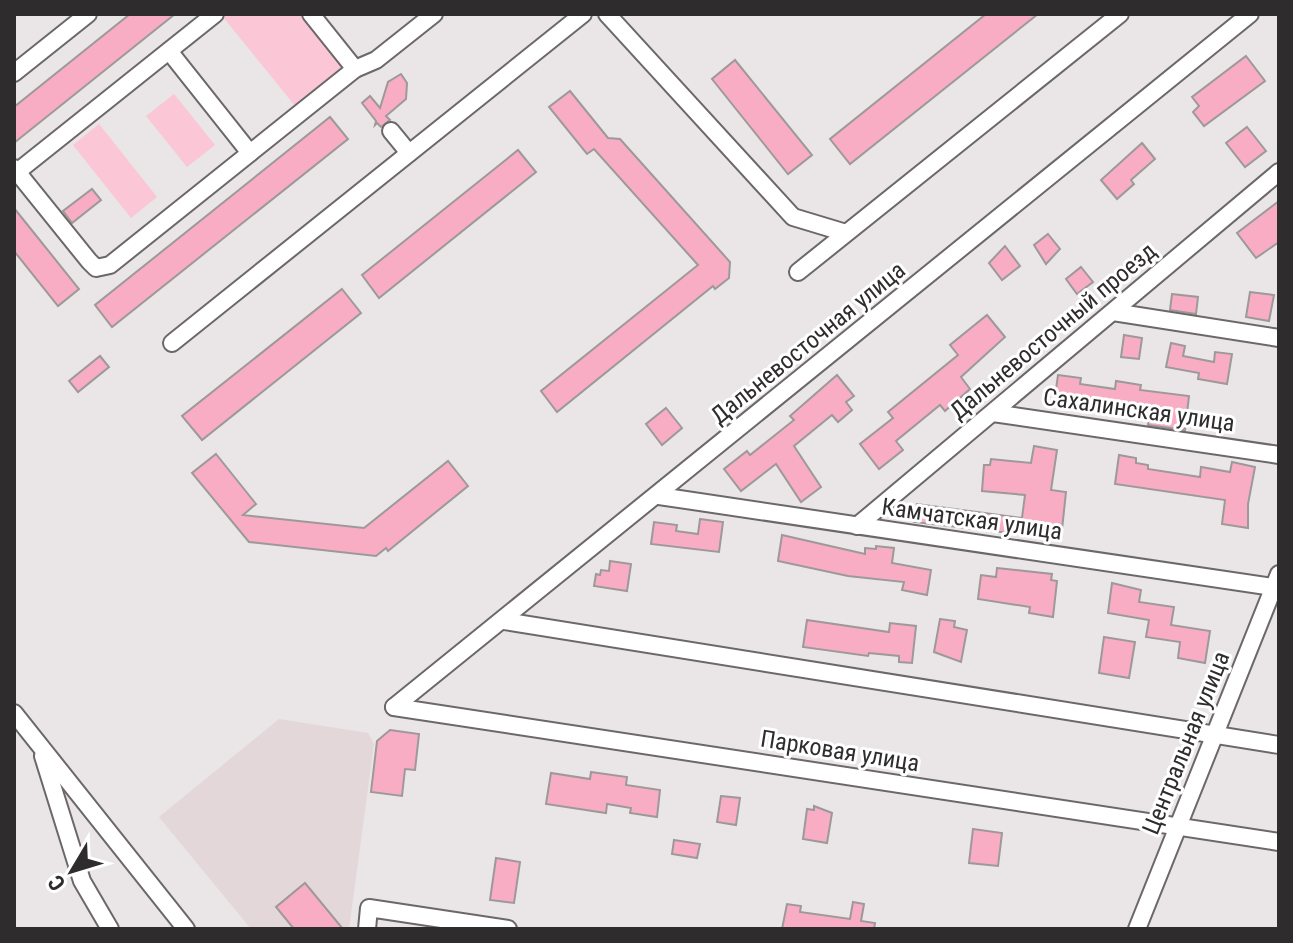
<svg xmlns="http://www.w3.org/2000/svg" width="1293" height="943" font-family="'Roboto Condensed',sans-serif">
	<style>
		.built { fill: #e3d7d9 }
		.green { fill: #fbc6d5 }
		.building { fill: #f9adc4; stroke: #9d999a; stroke-width: 2 }
		.lines { fill: none; stroke-linecap: round; stroke-linejoin: round }
		.minor-casing { stroke: #6c6869; stroke-width: 20 }
		.minor { stroke: #fff; stroke-width: 16 }
		.labels { text-anchor: middle; dominant-baseline: central; stroke-width: 6; stroke-linejoin: round; paint-order: stroke }
		.street-label { font-size: 24px; fill: #2e2c2c; stroke: #fff }
	</style>
	<rect width="100%" height="100%" fill="#eae5e7"/>
	<polygon class="built" points="279,719 368,733 374,744 349,929 251,929 159,817"/>
	<g class="green">
		<polygon points="228,14 299,14 344,69 296,107 223,17"/>
		<polygon points="174,94 215,145 187,167 146,116"/>
		<polygon points="99,124 157,197 131,218 73,145"/>
	</g>
	<g class="building">
		<polygon points="130,14 175,14 14,143 14,107"/>
		<polygon points="986,14 1038,14 850,164 830,139"/>
		<polygon points="1246,56 1265,81 1204,126 1193,112 1199,106 1192,97"/>
		<polygon points="735,60 812,155 788,174 712,79"/>
		<polygon points="401,74 407,83 406,99 386,116 390,120 381,127 377,123 375,125 376,121 362,103 370,96 380,108 388,82"/>
		<polygon points="570,91 608,138 620,139 730,262 729,278 715,289 713,286 557,412 541,391 698,265 594,149 587,154 549,107"/>
		<polygon points="330,117 348,139 112,327 95,305"/>
		<polygon points="1247,127 1266,151 1245,167 1226,143"/>
		<polygon points="1142,143 1155,159 1131,180 1134,184 1117,199 1101,180"/>
		<polygon points="518,150 536,172 379,298 362,275"/>
		<polygon points="92,189 101,200 72,223 63,211"/>
		<polygon points="1279,201 1279,242 1256,258 1237,233"/>
		<polygon points="14,208 79,289 58,306 14,251"/>
		<polygon points="1048,234 1060,249 1046,264 1034,245"/>
		<polygon points="1005,246 1020,266 1002,280 989,263"/>
		<polygon points="1081,267 1093,282 1077,294 1066,279"/>
		<polygon points="342,289 361,313 202,440 182,416"/>
		<polygon points="1250,292 1274,295 1269,321 1246,317"/>
		<polygon points="1172,294 1198,297 1196,314 1170,310"/>
		<polygon points="987,315 1005,337 961,377 970,389 945,411 940,405 896,441 903,450 879,469 860,444 893,418 888,412 958,355 950,345"/>
		<polygon points="1124,335 1142,338 1139,359 1121,357"/>
		<polygon points="1171,343 1185,346 1183,356 1214,362 1215,352 1232,354 1227,384 1198,379 1199,373 1166,367"/>
		<polygon points="100,356 109,367 78,392 69,381"/>
		<polygon points="837,375 854,396 846,402 852,410 838,422 832,415 794,446 821,487 801,502 776,464 741,491 724,469 747,451 750,455 794,420 790,416"/>
		<polygon points="1058,375 1081,378 1080,384 1115,389 1116,381 1141,385 1140,390 1189,396 1185,430 1148,425 1149,416 1054,403"/>
		<polygon points="666,408 682,428 662,445 646,424"/>
		<polygon points="1034,446 1057,450 1051,490 1066,492 1061,539 914,522 917,504 1022,518 1025,495 982,491 984,465 990,465 991,459 1031,463"/>
		<polygon points="216,454 256,504 243,515 364,528 448,461 468,486 388,551 386,548 376,556 249,542 192,473"/>
		<polygon points="1119,455 1136,458 1136,463 1148,465 1148,469 1200,477 1201,467 1230,472 1232,462 1255,467 1248,504 1248,528 1222,524 1225,500 1115,484"/>
		<polygon points="700,519 723,522 719,552 651,544 654,522 677,525 676,531 698,534"/>
		<polygon points="782,535 865,554 865,548 876,549 876,546 894,548 892,563 931,570 927,595 902,590 904,582 848,576 778,561"/>
		<polygon points="610,561 631,564 627,591 594,586 596,574 600,575 601,570 609,571"/>
		<polygon points="997,568 1052,574 1051,580 1057,581 1053,617 1029,613 1030,607 978,599 981,575 996,577"/>
		<polygon points="1112,583 1141,590 1139,602 1174,607 1171,625 1210,631 1205,663 1178,658 1180,642 1146,637 1149,620 1108,613"/>
		<polygon points="940,619 955,621 954,627 967,630 961,662 934,652"/>
		<polygon points="807,620 889,632 890,623 916,626 912,663 899,662 899,656 869,653 868,656 803,647"/>
		<polygon points="1104,637 1135,642 1129,678 1099,673"/>
		<polygon points="390,730 419,734 415,770 405,769 402,796 371,792 377,741"/>
		<polygon points="591,772 627,777 626,785 660,790 657,817 630,813 631,808 607,804 606,813 546,804 551,773 590,779"/>
		<polygon points="721,796 740,798 736,825 717,822"/>
		<polygon points="814,806 832,813 827,843 803,839 807,809 814,810"/>
		<polygon points="973,829 1002,833 998,866 969,863"/>
		<polygon points="674,840 700,844 697,858 672,854"/>
		<polygon points="496,858 520,862 514,903 490,900"/>
		<polygon points="305,883 343,929 294,929 276,907"/>
		<polygon points="853,902 864,904 861,921 875,923 874,929 782,929 787,904 801,906 800,912 850,919"/>
	</g>
	<g class="lines">
		<defs>
			<g id="minor">
				<polyline points="607,14 793,217 846,233"/>
				<polyline points="169,51 250,153"/>
				<polyline points="355,69 376,60 434,14"/>
				<polyline points="14,73 88,14"/>
				<polyline points="391,131 409,153"/>
				<polyline points="14,168 89,261 96,268 110,265 355,69 311,14"/>
				<polyline points="17,172 215,14"/>
				<polyline points="798,272 1120,14"/>
				<polyline points="1113,312 1279,338"/>
				<polyline points="172,343 583,14"/>
				<polyline points="993,413 1279,455"/>
				<polyline points="659,496 1279,588"/>
				<polyline points="857,526 1279,172"/>
				<polyline points="504,621 1279,745"/>
				<polyline points="394,707 1250,14"/>
				<polyline points="394,707 1279,842"/>
				<polyline points="14,713 186,929"/>
				<polyline points="43,756 82,881 110,929"/>
				<polyline points="367,929 369,908 508,929"/>
				<polyline points="1137,929 1279,574"/>
			</g>
		</defs>
		<use href="#minor" class="minor-casing"/>
		<use href="#minor" class="minor"/>
	</g>
	<g class="labels">
		<g class="street-label">
			<text transform="translate(1053 331) rotate(-40)">Дальневосточный проезд</text>
			<text transform="translate(808 343) rotate(-39)">Дальневосточная улица</text>
			<text transform="translate(1139 410) rotate(8)">Сахалинская улица</text>
			<text transform="translate(972 519) rotate(8)">Камчатская улица</text>
			<text transform="translate(1186 743) rotate(-68)">Центральная улица</text>
			<text transform="translate(840 751) rotate(9)">Парковая улица</text>
		</g>
	</g>
	<rect width="1293" height="943" fill="none" stroke="#2e2c2c" stroke-width="32"/>
	<g transform="translate(72 871) rotate(232)" stroke="#ffffff" stroke-width="6" paint-order="stroke">
	<path d="M0-6L14 30L0 20L-14 30Z" fill="#2e2c2c"/>
	<text y="-12" font-size="22" font-weight="bold" text-anchor="middle" fill="#2e2c2c">С</text>
	</g>
</svg>
